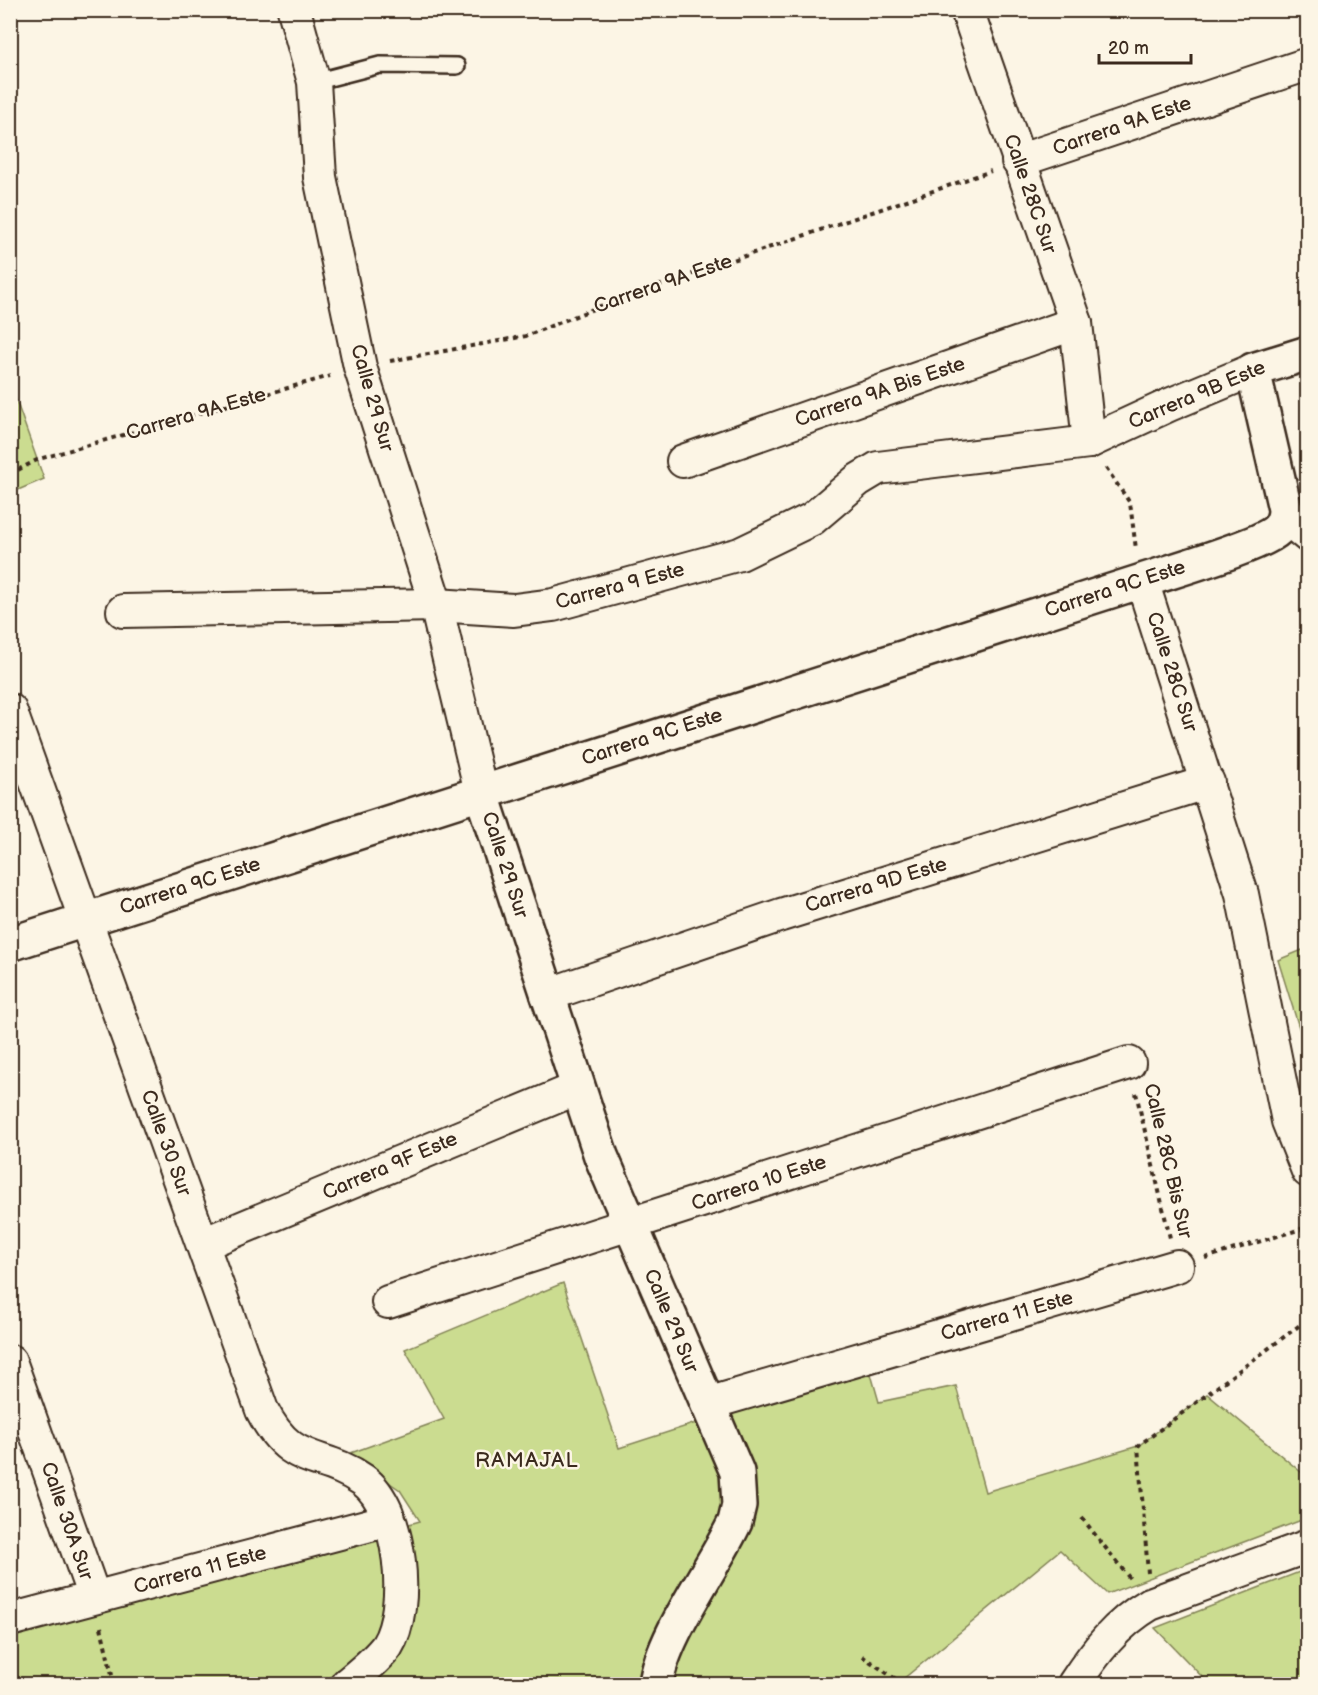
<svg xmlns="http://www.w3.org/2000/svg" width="1318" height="1695" font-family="'Balsamiq Sans',sans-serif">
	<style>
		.green { fill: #cbdc90; stroke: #838357; stroke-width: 1.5 }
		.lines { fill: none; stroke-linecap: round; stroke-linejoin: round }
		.lane-casing { stroke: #3b2a1e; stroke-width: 20 }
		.street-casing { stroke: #3b2a1e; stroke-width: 36 }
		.secondary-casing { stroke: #3b2a1e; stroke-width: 38 }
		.path { stroke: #3b2a1e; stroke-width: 4; stroke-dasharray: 4.5 4.5; stroke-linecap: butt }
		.lane { stroke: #fcf5e5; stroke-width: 15 }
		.street { stroke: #fcf5e5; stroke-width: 32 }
		.secondary { stroke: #fcf5e5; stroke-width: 33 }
		.labels { text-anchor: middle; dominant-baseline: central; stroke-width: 5; stroke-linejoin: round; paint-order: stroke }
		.street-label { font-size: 20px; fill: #3b2a1e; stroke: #fcf5e5 }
		.neighbourhood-label { font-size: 21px; letter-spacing: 1.5px; fill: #3b2a1e; stroke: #fcf5e5 }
	</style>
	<rect width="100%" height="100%" fill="#fcf5e5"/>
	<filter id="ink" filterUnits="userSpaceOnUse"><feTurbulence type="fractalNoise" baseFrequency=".0167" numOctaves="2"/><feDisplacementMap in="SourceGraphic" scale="12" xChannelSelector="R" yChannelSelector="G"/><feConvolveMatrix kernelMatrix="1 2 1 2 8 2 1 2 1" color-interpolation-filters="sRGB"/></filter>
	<g filter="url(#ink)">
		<g class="green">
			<polygon points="11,386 44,479 11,493 10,493"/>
			<polygon points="1307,948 1307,1071 1301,1034 1278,960"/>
			<polygon points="563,1283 619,1448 869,1367 879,1402 956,1386 985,1492 1138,1446 1207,1394 1307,1477 1307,1518 1107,1594 1060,1550 897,1684 11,1684 11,1635 420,1521 400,1490 348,1454 444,1419 405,1349"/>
			<polygon points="1307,1569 1307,1684 1209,1684 1155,1628"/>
		</g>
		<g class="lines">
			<defs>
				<polyline id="lane" points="314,82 380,65 457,66"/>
				<g id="street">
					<polyline points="294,10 314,82 320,177 360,367 436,605 481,792"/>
					<polyline points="967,10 1076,323 1089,442"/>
					<polyline points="1018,161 1308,64"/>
					<polyline points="683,461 1076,323"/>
					<polyline points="1285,517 1308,536"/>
					<polyline points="1142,581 1242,894 1288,1121 1308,1171"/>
					<polyline points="123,611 436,605 514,610 553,605 740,554 812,519 858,480 878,468 1089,442 1169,405 1253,370"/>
					<path d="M10 710 262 1410C292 1469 320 1450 363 1480 402 1508 411 1608 387 1646 377 1660 360 1673 347 1684"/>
					<polyline points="547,995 781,915 1208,782"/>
					<polyline points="203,1244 578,1088"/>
					<polyline points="388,1302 1129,1063"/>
					<polyline points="10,1361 94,1597"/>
					<polyline points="707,1404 1177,1266"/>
					<polyline points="10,1620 389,1520"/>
					<path d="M1074 1684C1095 1652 1116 1624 1150 1604L1308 1546"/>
				</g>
				<g id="secondary">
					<path d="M481 792 601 1156 737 1472 739 1505 735 1522C713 1569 662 1636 656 1684"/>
					<path d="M10 944 1142 581C1168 572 1262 545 1277 530 1283 524 1285 517 1285 509L1253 370 1308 353"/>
				</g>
			</defs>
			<use href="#lane" class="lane-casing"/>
			<use href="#street" class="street-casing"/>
			<use href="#secondary" class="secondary-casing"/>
			<g class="path">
				<polyline points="390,361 526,336 603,305 991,171"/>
				<polyline points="1106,468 1130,503 1136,549"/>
				<polyline points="10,474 39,459 330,376"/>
				<polyline points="1136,1093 1170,1238"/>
				<polyline points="1205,1258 1308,1227"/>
				<polyline points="1082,1518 1131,1580"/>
				<polyline points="1148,1573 1138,1446 1308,1319"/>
				<polyline points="101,1627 114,1684"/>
				<polyline points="862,1656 903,1684"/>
			</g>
			<use href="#lane" class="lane"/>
			<use href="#street" class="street"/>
			<use href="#secondary" class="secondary"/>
		</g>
	</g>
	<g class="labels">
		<g class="street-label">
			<text transform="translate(1122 126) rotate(-19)">Carrera 9A Este</text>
			<text transform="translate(1030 194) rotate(71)">Calle 28C Sur</text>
			<text transform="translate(663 284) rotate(-19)">Carrera 9A Este</text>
			<text transform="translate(880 392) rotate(-19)">Carrera 9A Bis Este</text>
			<text transform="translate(1197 395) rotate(-23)">Carrera 9B Este</text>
			<text transform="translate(372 398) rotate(74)">Calle 29 Sur</text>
			<text transform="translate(196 414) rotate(-16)">Carrera 9A Este</text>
			<text transform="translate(620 586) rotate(-15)">Carrera 9 Este</text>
			<text transform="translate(1115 589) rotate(-18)">Carrera 9C Este</text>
			<text transform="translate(1172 672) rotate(72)">Calle 28C Sur</text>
			<text transform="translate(652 737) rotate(-18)">Carrera 9C Este</text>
			<text transform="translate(505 865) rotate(72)">Calle 29 Sur</text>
			<text transform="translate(876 885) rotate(-17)">Carrera 9D Este</text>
			<text transform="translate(190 886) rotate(-18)">Carrera 9C Este</text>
			<text transform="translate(166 1143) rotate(70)">Calle 30 Sur</text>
			<text transform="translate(1168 1161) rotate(77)">Calle 28C Bis Sur</text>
			<text transform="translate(390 1166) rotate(-23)">Carrera 9F Este</text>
			<text transform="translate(759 1183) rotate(-18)">Carrera 10 Este</text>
			<text transform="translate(1007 1316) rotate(-16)">Carrera 11 Este</text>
			<text transform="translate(671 1321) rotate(67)">Calle 29 Sur</text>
			<text transform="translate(67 1521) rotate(71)">Calle 30A Sur</text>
			<text transform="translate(200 1570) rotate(-15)">Carrera 11 Este</text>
		</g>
		<g class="neighbourhood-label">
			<text x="527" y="1460">RAMAJAL</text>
		</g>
	</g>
	<rect width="1318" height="1695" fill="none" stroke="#fcf5e5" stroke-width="36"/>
	<rect x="18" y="18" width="1282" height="1659" fill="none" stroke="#3b2a1e" stroke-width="2" filter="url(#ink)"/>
	<path d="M1099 54v9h92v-9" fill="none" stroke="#3b2a1e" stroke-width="3"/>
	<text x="1108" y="54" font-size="18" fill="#3b2a1e" stroke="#fcf5e5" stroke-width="4.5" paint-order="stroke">20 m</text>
</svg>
